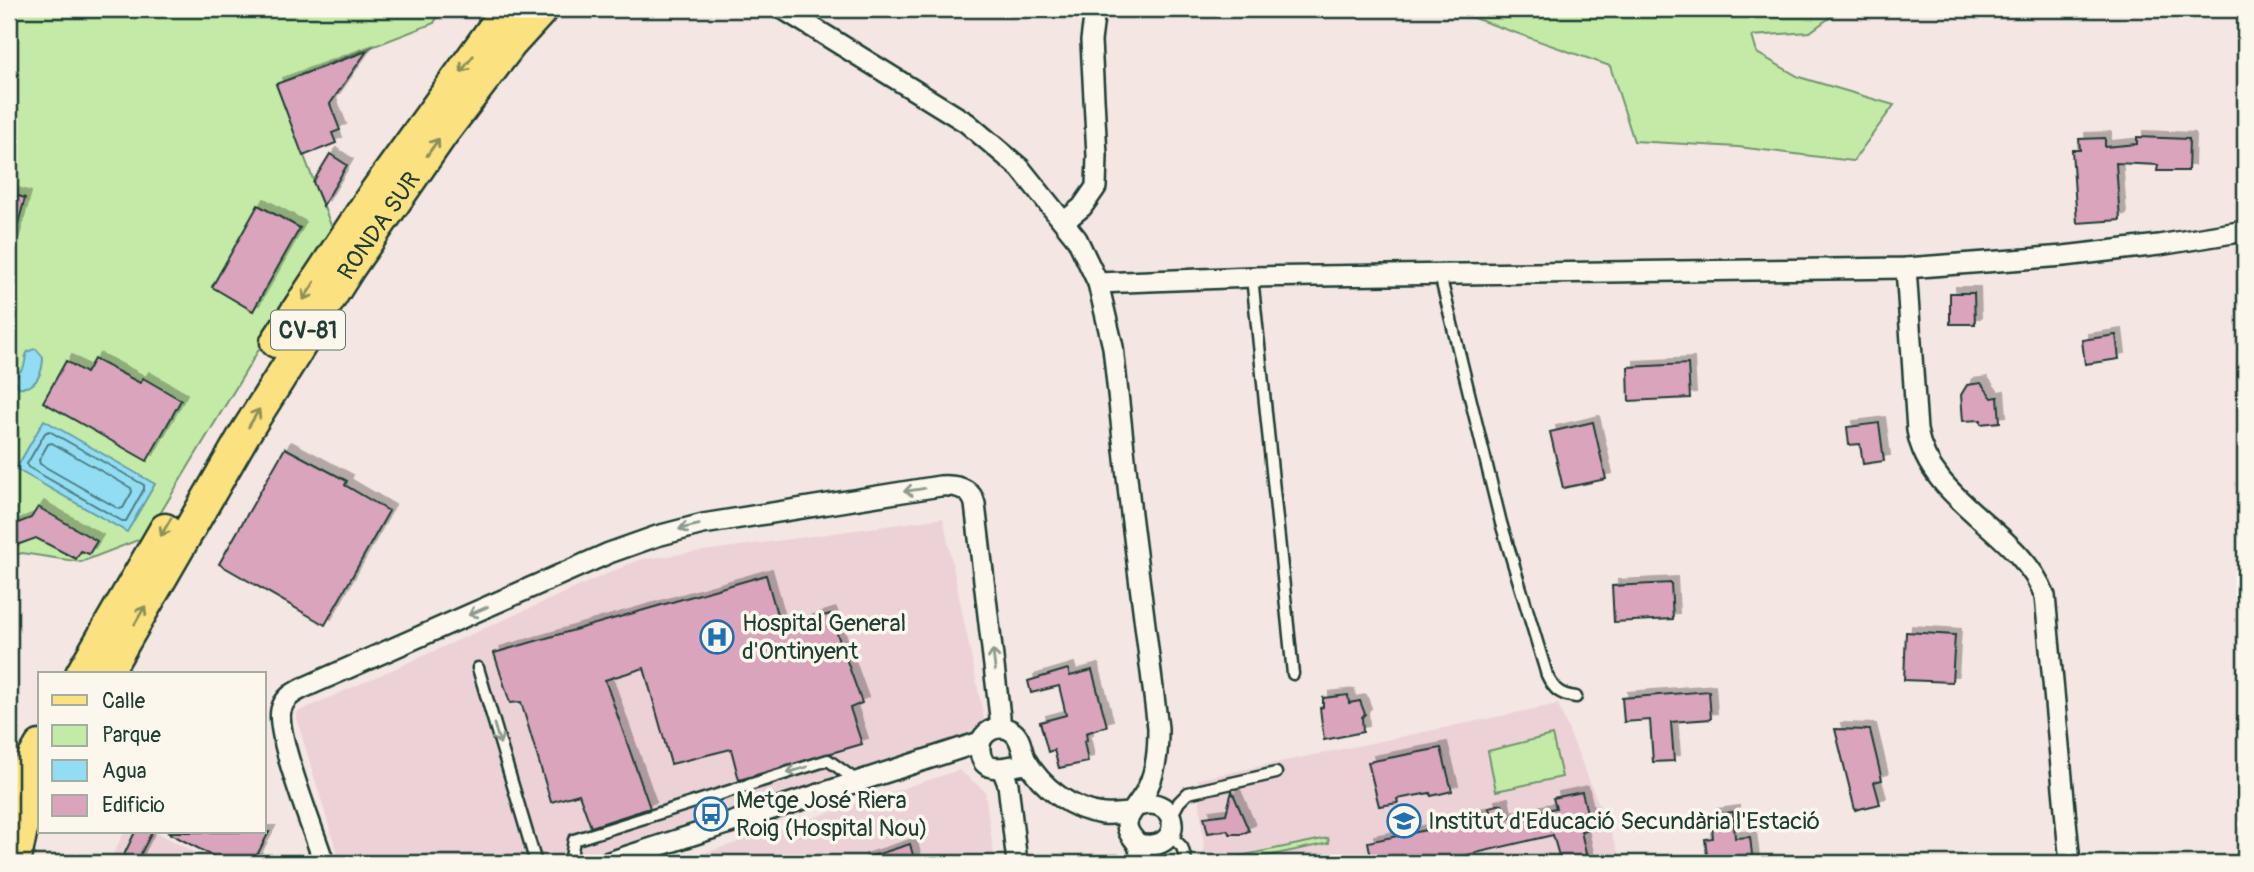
<svg xmlns="http://www.w3.org/2000/svg" width="2254" height="872" font-family="Pangolin,sans-serif">
	<style>
		.built { fill: #ecd2d7 }
		.green { fill: #c3eba7; stroke: #71946e; stroke-width: 2 }
		.water { fill: #93ddf4; stroke: #659da7; stroke-width: 2 }
		.lines { fill: none; stroke-linecap: round; stroke-linejoin: round }
		.shore { stroke: #4d7d81; stroke-width: 2 }
		.building { fill: #d9a4bc; stroke: #1f3d34; stroke-width: 2; filter: url(#shadow) }
		.service-casing { stroke: #1f3d34; stroke-width: 15 }
		.minor-casing { stroke: #1f3d34; stroke-width: 24 }
		.primary-casing { stroke: #1f3d34; stroke-width: 35 }
		.service { stroke: #fbf7ec; stroke-width: 10 }
		.minor { stroke: #fbf7ec; stroke-width: 19 }
		.primary { stroke: #fbe180; stroke-width: 30 }
		.oneway { stroke: #8d8f5a }
		.oneway2 { stroke: #8d9a90 }
		.labels { text-anchor: middle; dominant-baseline: central; stroke-width: 7; stroke-linejoin: round; paint-order: stroke }
		.shield { fill: #fbf7ec; stroke: #61756b; stroke-width: 2 }
		.shield-label { font-size: 23px; font-weight: bold; fill: #1f3d34 }
		.street-label { font-size: 24px; fill: #1f3d34; stroke: #fbf7ec }
		.poi-label { font-size: 24px; fill: #1f3d34; stroke: #fbf7ec; text-anchor: start }
	</style>
	<defs>
		<filter id="shadow"><feDropShadow dx="6" dy="-6" stdDeviation="0" flood-color="#0004"/></filter>
	</defs>
	<rect width="100%" height="100%" fill="#f4e6e2"/>
	<filter id="ink" filterUnits="userSpaceOnUse"><feTurbulence type="fractalNoise" baseFrequency=".0143" numOctaves="2"/><feDisplacementMap in="SourceGraphic" scale="14" xChannelSelector="R" yChannelSelector="G"/><feConvolveMatrix kernelMatrix="1 2 1 2 8 2 1 2 1" color-interpolation-filters="sRGB"/></filter>
	<g filter="url(#ink)">
		<g class="built">
			<polygon points="943,518 986,729 566,863 340,863 295,713 638,560"/>
			<polygon points="1558,704 1623,863 1205,863 1198,779"/>
			<polygon points="959,770 985,791 995,863 674,863"/>
			<polygon points="124,832 156,832 215,863 109,863"/>
		</g>
		<g class="green">
			<polygon points="9,9 442,9 434,23 276,84 332,228 146,537 81,562 22,553 9,557"/>
			<polygon points="1436,9 1670,9 1677,11 1829,9 1836,13 1810,32 1752,36 1757,53 1799,77 1894,105 1853,161 1738,147 1634,141 1610,66 1465,15"/>
			<polygon points="1552,735 1562,777 1496,791 1488,751"/>
			<polygon points="1328,838 1329,843 1233,863 1211,862"/>
		</g>
		<g class="water">
			<path d="M36 349 43 357C43 371 37 390 19 387L14 380C16 373 22 372 24 366 27 356 23 351 36 349Z"/>
			<polygon points="44,420 155,484 127,532 16,469"/>
		</g>
		<g class="lines">
			<g class="shore">
				<polygon points="49,431 144,485 144,489 126,521 122,521 28,467 27,464 45,433"/>
				<polygon points="52,443 131,488 132,492 123,508 119,509 40,464 39,460 48,444"/>
			</g>
		</g>
		<g class="building">
			<polygon points="367,51 330,104 340,130 332,133 336,143 303,156 276,84"/>
			<polygon points="2137,137 2189,139 2188,171 2157,171 2158,165 2116,163 2120,220 2077,223 2072,150 2080,150 2079,139 2105,138 2105,147 2137,144"/>
			<polygon points="330,154 347,165 323,206 313,182"/>
			<polygon points="9,193 25,198 13,242 9,242"/>
			<polygon points="258,205 300,228 253,311 212,287"/>
			<polygon points="1950,293 1974,293 1975,324 1950,324"/>
			<polygon points="2116,335 2119,359 2085,364 2082,340"/>
			<polygon points="94,359 140,383 143,378 181,400 147,461 43,402 66,361 86,373"/>
			<polygon points="1688,364 1690,398 1629,401 1628,367"/>
			<polygon points="1981,383 1992,398 1998,397 2000,422 1981,424 1981,420 1963,421 1961,395 1967,385"/>
			<polygon points="1593,422 1606,479 1563,488 1550,432"/>
			<polygon points="1879,423 1884,461 1863,464 1860,444 1849,445 1847,427"/>
			<polygon points="285,448 347,481 345,485 389,511 325,625 219,564"/>
			<polygon points="38,507 97,541 89,554 81,551 76,559 36,538 17,545 10,526 31,518"/>
			<polygon points="766,575 781,629 830,614 862,703 850,708 862,744 739,780 731,749 671,764 644,668 605,680 650,808 591,827 579,794 551,802 521,702 510,703 494,653"/>
			<polygon points="1671,583 1673,619 1614,622 1612,586"/>
			<polygon points="1906,632 1955,635 1952,682 1904,680"/>
			<polygon points="1068,669 1070,676 1092,670 1107,726 1086,733 1087,740 1084,741 1088,762 1059,768 1054,750 1048,752 1040,722 1066,715 1059,686 1031,693 1028,681"/>
			<polygon points="1709,691 1711,719 1671,722 1674,761 1653,762 1650,720 1624,722 1622,698"/>
			<polygon points="1348,695 1349,703 1360,701 1365,714 1362,717 1363,732 1324,740 1320,708 1323,707 1323,698"/>
			<polygon points="1835,729 1870,730 1882,780 1874,782 1880,804 1855,810"/>
			<polygon points="1441,748 1452,791 1431,796 1430,793 1397,799 1398,803 1379,806 1368,762"/>
			<polygon points="1232,791 1249,831 1241,834 1230,834 1227,830 1208,833 1204,817 1226,814"/>
			<polygon points="1582,792 1591,829 1581,831 1588,863 1561,863 1553,835 1450,859 1451,863 1372,863 1368,842 1475,820 1474,815 1490,812 1489,807 1502,804 1505,818 1556,808 1553,798"/>
			<polygon points="1733,812 1735,838 1750,837 1753,863 1708,863 1705,839 1713,838 1711,815"/>
			<polygon points="135,832 152,832 136,863 120,863"/>
			<polygon points="167,832 269,832 253,863 226,863"/>
			<polygon points="910,844 915,863 860,863 860,860"/>
		</g>
		<g class="lines">
			<defs>
				<g id="service">
					<path d="M1440 275 1501 523 1547 675C1554 690 1560 695 1576 697"/>
					<polyline points="1252,277 1293,674"/>
					<polyline points="478,668 536,863"/>
					<polyline points="1171,817 1179,802 1188,793 1276,773"/>
					<polyline points="1170,835 1182,847 1187,863"/>
					<polyline points="570,863 574,840 828,760 857,781"/>
				</g>
				<g id="minor">
					<path d="M783 9 967 123 1020 168 1077 239 1098 283 1113 347 1131 514 1158 728C1158 748 1157 768 1148 787 1144 797 1127 815 1127 824 1127 833 1132 836 1136 842 1140 848 1141 857 1142 863"/>
					<polyline points="1065,221 1082,207 1096,187 1097,156 1091,41 1095,9"/>
					<path d="M1906 268 1917 430C1929 502 2020 530 2045 596L2070 863"/>
					<polyline points="1098,283 1252,277 1906,268 2064,256 2159,245 2245,231"/>
					<path d="M1028 764C1012 764 982 779 980 750 978 733 999 721 1013 732 1022 739 1021 751 1026 760 1042 788 1072 810 1103 814 1112 815 1121 813 1130 813"/>
					<polyline points="1002,769 1008,784 1017,863"/>
					<path d="M1138 806C1181 792 1186 855 1138 844"/>
					<path d="M324 863C315 834 275 735 281 710 284 698 293 693 303 688L609 553 657 536 703 524 940 486C956 485 971 488 975 504L1000 717V728"/>
					<polyline points="606,863 980,742"/>
				</g>
				<g id="primary">
					<polyline points="276,342 375,192 507,9"/>
					<polyline points="81,674 165,529"/>
					<path id="s1" d="M106 674 244 435 350 267 441 136 511 44 543 9"/>
					<polyline points="9,800 40,746"/>
					<polyline points="15,863 23,824 40,791"/>
				</g>
			</defs>
			<use href="#service" class="service-casing"/>
			<use href="#minor" class="minor-casing"/>
			<use href="#primary" class="primary-casing"/>
			<use href="#service" class="service"/>
			<use href="#minor" class="minor"/>
			<use href="#primary" class="primary"/>
		</g>
		<defs><path id="oneway-shaft" d="M-6 0H5M1.5-3L5.5 0L1.5 3" fill="none" stroke-width="1.6" stroke-linecap="round" stroke-linejoin="round" transform="scale(1.75)"/></defs>
		<g class="oneway">
			<use href="#oneway-shaft" transform="translate(467 64) rotate(127)"/>
			<use href="#oneway-shaft" transform="translate(433 147) rotate(-55)"/>
			<use href="#oneway-shaft" transform="translate(309 291) rotate(122)"/>
			<use href="#oneway-shaft" transform="translate(254 418) rotate(-59)"/>
			<use href="#oneway-shaft" transform="translate(166 527) rotate(120)"/>
			<use href="#oneway-shaft" transform="translate(140 615) rotate(-60)"/>
		</g>
		<g class="oneway2">
			<use href="#oneway-shaft" transform="translate(914 490) rotate(171)"/>
			<use href="#oneway-shaft" transform="translate(689 527) rotate(167)"/>
			<use href="#oneway-shaft" transform="translate(478 611) rotate(156)"/>
			<use href="#oneway-shaft" transform="translate(994 660) rotate(-97)"/>
			<use href="#oneway-shaft" transform="translate(497 734) rotate(73)"/>
			<use href="#oneway-shaft" transform="translate(797 770) rotate(163)"/>
		</g>
	</g>
	<defs>
		<symbol id="hospital-ring" viewBox="-11 -11 22 22"><circle r="9.5" fill="#fbf7ec" stroke="#1f6fb2" stroke-width="1.5"/><path d="M-5-5h3v3.5h4V-5h3V5h-3V1.5h-4V5h-3Z" fill="#1f6fb2"/></symbol>
		<symbol id="bus-ring" viewBox="-11 -11 22 22"><circle r="9.5" fill="#fbf7ec" stroke="#1f6fb2" stroke-width="1.5"/><path d="M-5-6H5V4H4V6H2V4H-2V6H-4V4H-5ZM-3.5-4V0h7V-4ZM-3.5 1.2v1.5H-2V1.2ZM2 1.2v1.5H3.5V1.2Z" fill="#1f6fb2"/></symbol>
		<symbol id="school-ring" viewBox="-11 -11 22 22"><circle r="9.5" fill="#fbf7ec" stroke="#1f6fb2" stroke-width="1.5"/><path d="M0-5L7-2L0 1L-7-2ZM-4 1L0 2.5L4 1V4Q0 6-4 4Z" fill="#1f6fb2"/></symbol>
	</defs>
	<g fill-rule="evenodd">
		<use href="#hospital-ring" x="698" y="618" width="38" height="38"/>
		<use href="#bus-ring" x="692" y="795" width="38" height="38"/>
		<use href="#school-ring" x="1385" y="802" width="38" height="38"/>
	</g>
	<g class="labels">
		<rect class="shield" x="271" y="310.5" width="74" height="39" rx="5"/>
		<g class="shield-label">
			<text x="308" y="330">CV-81</text>
		</g>
		<g class="street-label">
			<text stroke="none"><textPath href="#s1" startOffset="525">RONDA SUR</textPath></text>
		</g>
		<g class="poi-label">
			<text x="742" y="623">Hospital General<tspan x="742" dy="28">d'Ontinyent</tspan></text>
			<text x="736" y="800">Metge José Riera<tspan x="736" dy="28">Roig (Hospital Nou)</tspan></text>
			<text x="1428" y="821">Institut d'Educació Secundària l'Estació</text>
		</g>
	</g>
	<rect width="2254" height="872" fill="none" stroke="#fbf7ec" stroke-width="35"/>
	<rect x="18" y="18" width="2219" height="837" fill="none" stroke="#1f3d34" stroke-width="2.5" filter="url(#ink)"/>
	<rect x="38" y="672" width="228" height="161" fill="#fbf7ec" stroke="#a3ada2" stroke-width="2"/>
	<rect x="52" y="695" width="35" height="10" fill="#fbe180" stroke="#a3ada2" stroke-width="2"/>
	<text x="102" y="708" font-size="21" fill="#1f3d34">Calle</text>
	<rect x="52" y="725" width="35" height="21" fill="#c3eba7" stroke="#a3ada2" stroke-width="2"/>
	<text x="102" y="742" font-size="21" fill="#1f3d34">Parque</text>
	<rect x="52" y="760" width="35" height="21" fill="#93ddf4" stroke="#a3ada2" stroke-width="2"/>
	<text x="102" y="778" font-size="21" fill="#1f3d34">Agua</text>
	<rect x="52" y="795" width="35" height="21" fill="#d9a4bc" stroke="#a3ada2" stroke-width="2"/>
	<text x="102" y="812" font-size="21" fill="#1f3d34">Edificio</text>
</svg>
